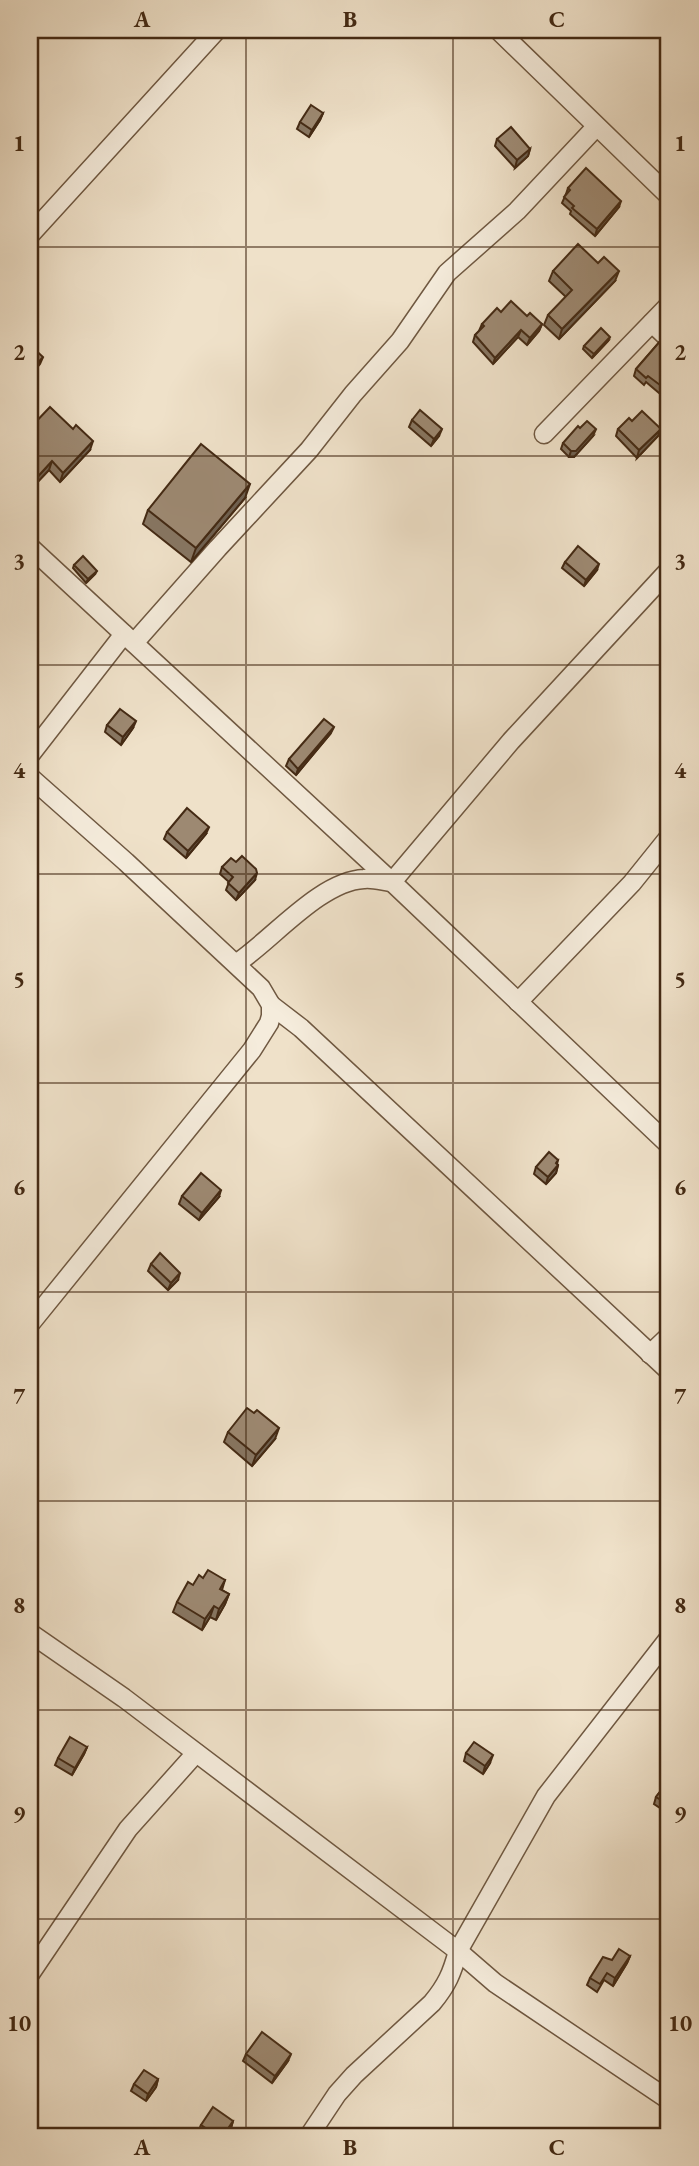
<svg xmlns="http://www.w3.org/2000/svg" width="699" height="2166" font-family="'EB Garamond',serif">
	<style>
		.lines { fill: none; stroke-linecap: round; stroke-linejoin: round }
		.minor-casing { stroke: #6f5841; stroke-width: 21 }
		.minor { stroke: #f5ecdc; stroke-width: 18 }
		.wall { fill: #877662; stroke: #442a14; stroke-width: 2 }
		.shaded-wall { fill: #6e6050; stroke: #442a14; stroke-width: 2 }
		.building { fill: #9d8972; stroke: #442a14; stroke-width: 2 }
		.grid { fill: none; stroke: #442a14; stroke-width: 2; stroke-opacity: 0.55 }
		.neatline { fill: none; stroke: #442a14; stroke-width: 2.5 }
		.grid-label { font-size: 23px; text-anchor: middle; font-weight: bold; fill: #442a14 }
	</style>
	<rect width="100%" height="100%" fill="#efe1c9"/>
	<filter id="stains"><feTurbulence type="fractalNoise" baseFrequency=".00286" numOctaves="4"/><feColorMatrix values="0 0 0 0 .2 0 0 0 0 .09 0 0 0 0 .02 0 0 0 .5 -.17"/></filter>
	<radialGradient id="worn" r=".72"><stop offset=".6" stop-color="#630" stop-opacity="0"/><stop offset="1" stop-color="#630" stop-opacity=".3"/></radialGradient>
	<g class="lines">
		<defs>
			<g id="minor">
				<polyline points="498,30 669,196"/>
				<polyline points="30,235 217,30"/>
				<polyline points="652,323 669,339"/>
				<polyline points="544,434 669,305"/>
				<polyline points="30,547 392,882 669,1145"/>
				<polyline points="134,643 218,548 309,450 353,394 400,341 447,273 517,211 596,127"/>
				<polyline points="30,755 124,634"/>
				<polyline points="30,777 126,862 261,988 271,1005 271,1016 269,1023 252,1050 30,1324"/>
				<path d="M237 963C272 940 320 881 364 879 373 878 383 881 392 882L511 741 669 570"/>
				<polyline points="518,1002 632,883 669,837"/>
				<polyline points="271,1005 301,1028 669,1371"/>
				<polyline points="650,1354 669,1336"/>
				<polyline points="30,1633 124,1698 458,1951 495,1983 669,2100"/>
				<polyline points="30,1974 128,1829 196,1753"/>
				<path d="M309 2136 337 2094 354 2075 432 2003C447 1985 452 1973 458 1951L546 1796 669 1638"/>
			</g>
		</defs>
		<use href="#minor" class="minor-casing"/>
		<use href="#minor" class="minor"/>
	</g>
	<g class="wall">
		<polygon points="188,30 202,30 196,36"/>
		<polygon points="323,113 320,120 309,137 297,129 300,122"/>
		<polygon points="497,139 530,149 528,156 515,168 495,146"/>
		<polygon points="568,188 619,207 595,236 570,214 571,211 562,203 566,194"/>
		<polygon points="553,271 615,281 559,339 544,325 548,315 566,297 549,281"/>
		<polygon points="527,316 542,324 539,331 527,345 518,337 493,364 473,342 475,335 479,331 482,324"/>
		<polygon points="662,339 669,393 665,398 646,382 644,385 634,376 636,369"/>
		<polygon points="608,341 592,358 583,349 584,346"/>
		<polygon points="412,420 439,436 431,446 409,427"/>
		<polygon points="632,421 661,429 658,436 637,458 616,436 618,429"/>
		<polygon points="30,428 90,450 60,482 49,470 30,490"/>
		<polygon points="593,436 574,457 569,457 561,449 563,443"/>
		<polygon points="245,498 191,562 143,524 148,510"/>
		<polygon points="565,562 597,570 584,586 562,568"/>
		<polygon points="74,565 95,574 86,583 73,568"/>
		<polygon points="107,725 133,728 121,745 105,732"/>
		<polygon points="331,733 296,775 286,766 289,759"/>
		<polygon points="167,832 206,834 186,858 164,839"/>
		<polygon points="222,867 255,880 236,900 226,890 229,882 220,874"/>
		<polygon points="558,1160 557,1164 558,1165 556,1173 546,1184 534,1174 536,1167"/>
		<polygon points="182,1196 219,1197 199,1220 179,1204"/>
		<polygon points="151,1264 178,1280 168,1290 148,1271"/>
		<polygon points="228,1432 275,1439 252,1466 224,1442"/>
		<polygon points="203,1578 225,1580 222,1590 229,1594 225,1604 216,1620 210,1617 202,1630 173,1612 177,1602 193,1585"/>
		<polygon points="87,1747 84,1754 72,1775 55,1765 58,1758"/>
		<polygon points="466,1753 490,1763 483,1774 464,1761"/>
		<polygon points="669,1780 669,1814 654,1804 656,1797"/>
		<polygon points="630,1956 627,1963 613,1986 604,1980 597,1992 587,1985 590,1978 612,1960"/>
		<polygon points="246,2054 288,2061 272,2083 243,2061"/>
		<polygon points="158,2079 156,2087 146,2101 131,2091 134,2084"/>
		<polygon points="233,2121 231,2128 225,2136 204,2136 198,2132 201,2125"/>
	</g>
	<g class="shaded-wall">
		<polygon points="323,113 320,120 309,137 312,130"/>
		<polygon points="530,149 528,156 515,168 517,160"/>
		<polygon points="621,201 619,207 595,236 597,229"/>
		<polygon points="619,271 615,281 559,339 562,329"/>
		<polygon points="542,324 539,331 527,345 530,338"/>
		<polygon points="521,330 518,337 493,364 495,358"/>
		<polygon points="610,337 608,341 592,358 594,354"/>
		<polygon points="43,357 40,364 30,376 30,372"/>
		<polygon points="442,429 439,436 431,446 434,439"/>
		<polygon points="596,429 593,436 574,457 569,457 571,451"/>
		<polygon points="661,429 658,436 637,458 639,450"/>
		<polygon points="93,441 90,450 60,482 63,473"/>
		<polygon points="52,461 49,470 30,490 31,484"/>
		<polygon points="250,484 245,498 191,562 196,548"/>
		<polygon points="599,564 597,570 584,586 586,580"/>
		<polygon points="97,571 95,574 86,583 88,579"/>
		<polygon points="136,721 133,728 121,745 123,737"/>
		<polygon points="334,727 331,733 296,775 298,769"/>
		<polygon points="209,827 206,834 186,858 188,851"/>
		<polygon points="257,873 255,880 236,900 239,893"/>
		<polygon points="558,1165 556,1173 546,1184 548,1177"/>
		<polygon points="221,1190 219,1197 199,1220 202,1213"/>
		<polygon points="180,1273 178,1280 168,1290 171,1283"/>
		<polygon points="279,1428 275,1439 252,1466 256,1455"/>
		<polygon points="229,1594 225,1604 216,1620 219,1609"/>
		<polygon points="214,1606 210,1617 202,1630 205,1619"/>
		<polygon points="87,1747 84,1754 72,1775 75,1768"/>
		<polygon points="493,1755 490,1763 483,1774 485,1766"/>
		<polygon points="630,1956 627,1963 613,1986 615,1978"/>
		<polygon points="291,2054 288,2061 272,2083 275,2076"/>
		<polygon points="158,2079 156,2087 146,2101 148,2094"/>
		<polygon points="233,2121 231,2128 225,2136 223,2136"/>
	</g>
	<g class="building">
		<polygon points="311,105 323,113 312,130 300,122"/>
		<polygon points="511,127 530,149 517,160 497,139"/>
		<polygon points="586,168 621,201 597,229 572,208 574,206 564,197 570,190 568,188"/>
		<polygon points="578,244 598,263 604,257 619,271 562,329 548,315 572,290 553,271"/>
		<polygon points="511,301 527,316 530,313 542,324 530,338 521,330 495,358 475,335 484,326 482,324 497,308 501,312"/>
		<polygon points="601,328 610,337 594,354 584,346"/>
		<polygon points="662,339 669,345 669,390 668,391 648,376 646,378 636,369"/>
		<polygon points="30,345 43,357 30,372"/>
		<polygon points="50,407 73,429 76,425 93,441 63,473 52,461 31,484 30,483 30,428"/>
		<polygon points="420,410 442,429 434,439 412,420"/>
		<polygon points="642,411 661,429 639,450 618,429 629,418 632,421"/>
		<polygon points="587,421 596,429 576,451 571,451 563,443 578,426 580,428"/>
		<polygon points="201,444 250,484 196,548 148,510"/>
		<polygon points="578,546 599,564 586,580 565,562"/>
		<polygon points="83,556 97,571 88,579 74,565"/>
		<polygon points="120,709 136,721 123,737 107,725"/>
		<polygon points="324,719 334,727 298,769 289,759"/>
		<polygon points="187,808 209,827 188,851 167,832"/>
		<polygon points="242,856 256,869 257,873 239,893 228,883 233,877 222,867 231,858 236,862"/>
		<polygon points="549,1152 558,1160 556,1163 558,1165 548,1177 536,1167"/>
		<polygon points="201,1173 221,1190 202,1213 182,1196"/>
		<polygon points="160,1253 180,1273 171,1283 151,1264"/>
		<polygon points="247,1408 254,1413 257,1410 279,1428 256,1455 228,1432"/>
		<polygon points="208,1570 225,1580 220,1589 229,1594 219,1609 214,1606 205,1619 177,1602 188,1582 193,1585 199,1575 203,1578"/>
		<polygon points="70,1737 87,1747 75,1768 58,1758"/>
		<polygon points="474,1742 493,1755 485,1766 466,1753"/>
		<polygon points="669,1780 669,1805 656,1797"/>
		<polygon points="619,1949 630,1956 615,1978 607,1973 600,1984 590,1978 603,1957 612,1960"/>
		<polygon points="262,2032 291,2054 275,2076 246,2054"/>
		<polygon points="144,2070 158,2079 148,2094 134,2084"/>
		<polygon points="213,2107 233,2121 223,2136 218,2136 201,2125"/>
	</g>
	<path class="grid" d="M246 30V2136M453 30V2136M30 247H669M30 456H669M30 665H669M30 874H669M30 1083H669M30 1292H669M30 1501H669M30 1710H669M30 1919H669"/>
	<rect width="699" height="2166" fill="none" stroke="#efe1c9" stroke-width="77"/>
	<rect x="38" y="38" width="622" height="2090" class="neatline"/>
	<g class="grid-label">
		<text x="142" y="27">A</text>
		<text x="350" y="27">B</text>
		<text x="557" y="27">C</text>
		<text x="19" y="151">1</text>
		<text x="680" y="151">1</text>
		<text x="19" y="360">2</text>
		<text x="680" y="360">2</text>
		<text x="19" y="569">3</text>
		<text x="680" y="569">3</text>
		<text x="19" y="778">4</text>
		<text x="680" y="778">4</text>
		<text x="19" y="987">5</text>
		<text x="680" y="987">5</text>
		<text x="19" y="1195">6</text>
		<text x="680" y="1195">6</text>
		<text x="19" y="1404">7</text>
		<text x="680" y="1404">7</text>
		<text x="19" y="1613">8</text>
		<text x="680" y="1613">8</text>
		<text x="19" y="1822">9</text>
		<text x="680" y="1822">9</text>
		<text x="19" y="2031">10</text>
		<text x="680" y="2031">10</text>
		<text x="142" y="2155">A</text>
		<text x="350" y="2155">B</text>
		<text x="557" y="2155">C</text>
	</g>
	<rect width="100%" height="100%" filter="url(#stains)"/>
	<rect width="100%" height="100%" fill="url(#worn)"/>
</svg>
